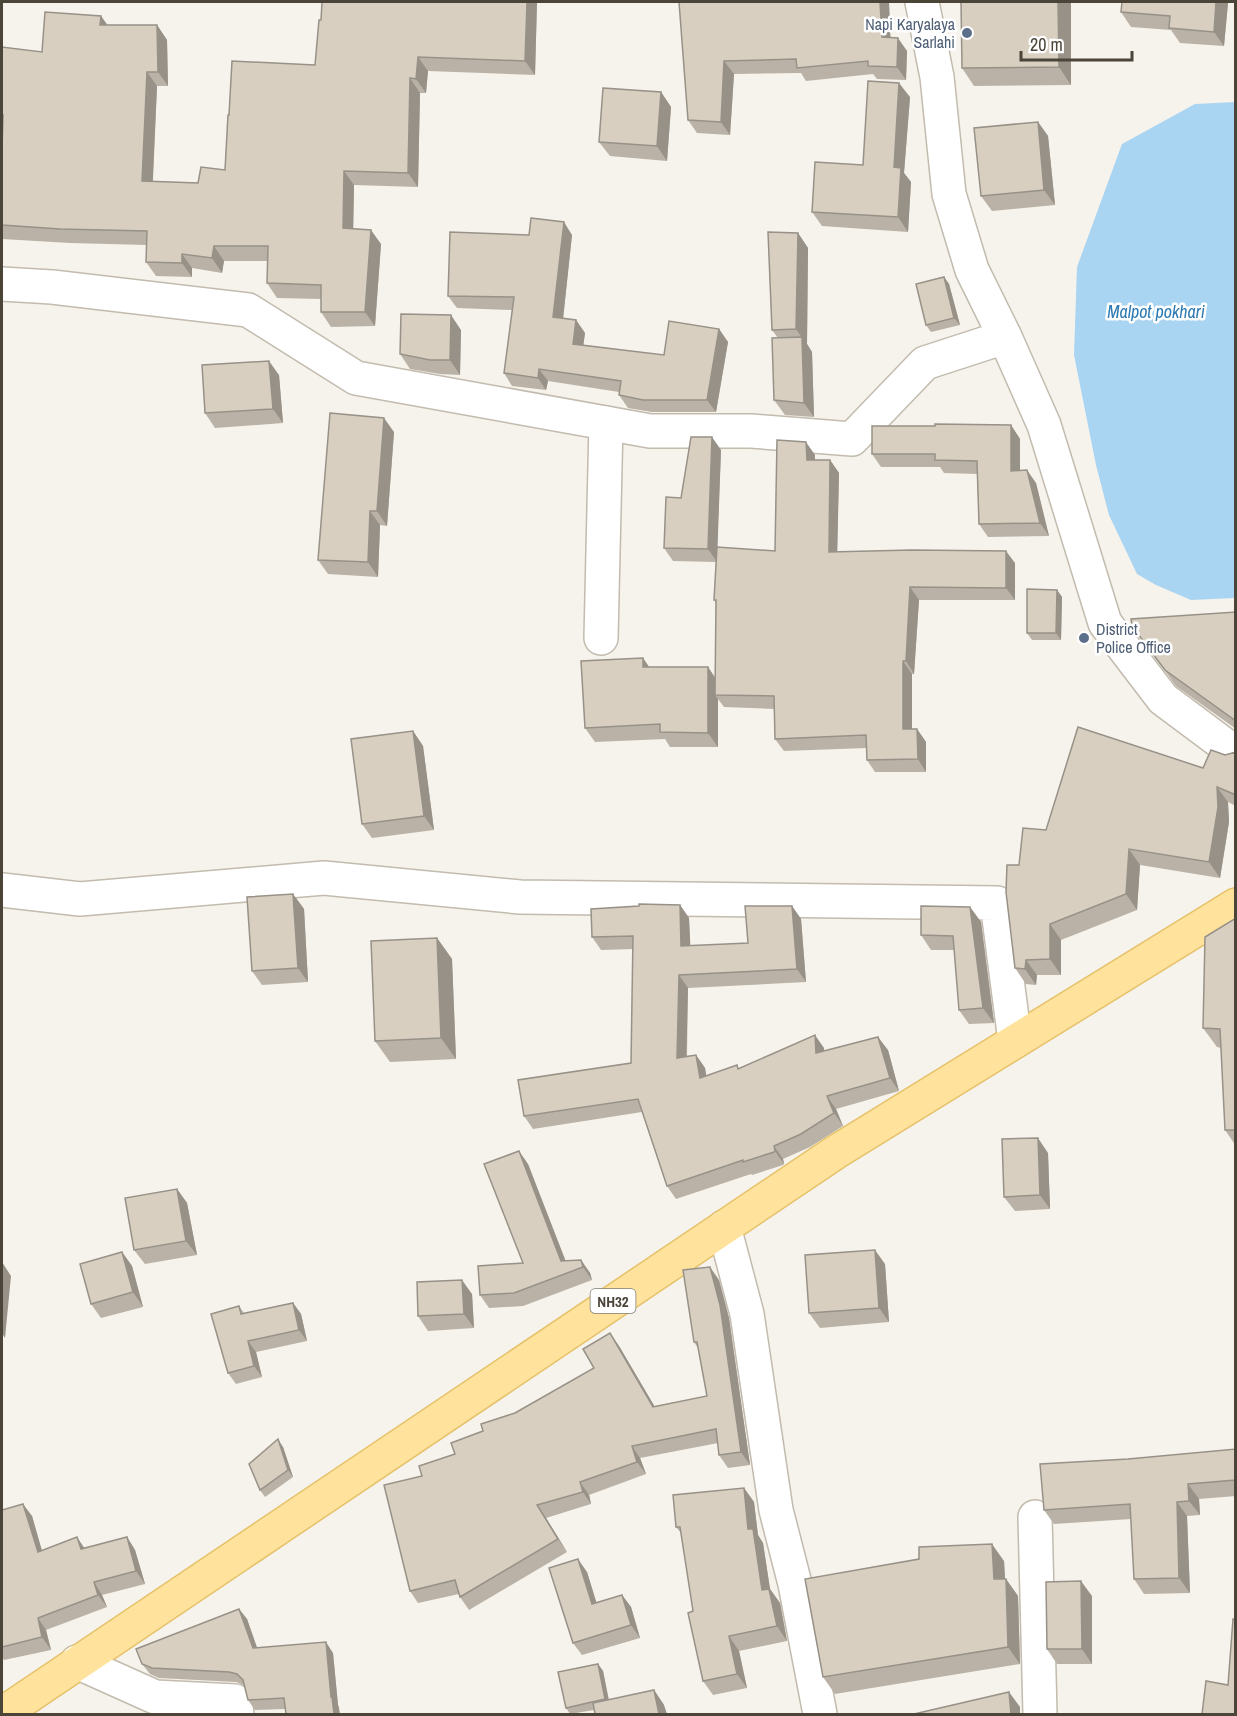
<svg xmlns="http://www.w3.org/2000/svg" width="1237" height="1716" font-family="'Archivo Narrow',sans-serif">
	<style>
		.water { fill: #a9d4f2 }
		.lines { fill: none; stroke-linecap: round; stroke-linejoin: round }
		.minor-casing { stroke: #c2bbae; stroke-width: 36 }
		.major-casing { stroke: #e6c16a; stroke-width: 36 }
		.minor { stroke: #fff; stroke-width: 33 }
		.major { stroke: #ffe39c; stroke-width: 33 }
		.wall { fill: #bab2a6 }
		.shaded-wall { fill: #979187 }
		.building { fill: #d8cfc1; stroke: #979187; stroke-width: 1.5 }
		.service-dot { fill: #5c6f8a; stroke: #fff; stroke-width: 2 }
		.labels { text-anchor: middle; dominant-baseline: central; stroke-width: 5; stroke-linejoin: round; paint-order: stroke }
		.shield { fill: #fff; stroke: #817c74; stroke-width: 1.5 }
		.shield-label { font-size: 15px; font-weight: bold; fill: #4b4439 }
		.service-label { font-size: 16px; fill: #4e5e75; stroke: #fff; text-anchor: end }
		.water-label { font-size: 18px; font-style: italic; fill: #2e7ab2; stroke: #fff }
	</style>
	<rect width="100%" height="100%" fill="#f6f3ec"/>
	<polygon class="water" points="1235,102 1235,598 1191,600 1156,585 1137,574 1109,515 1096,465 1074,355 1077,267 1122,144 1195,104"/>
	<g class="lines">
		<defs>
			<g id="minor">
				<polyline points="922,2 937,77 949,194 972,270 1005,337 1044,425 1105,623 1163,699 1226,746 1236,752"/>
				<polyline points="2,284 52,287 248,310 356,378 650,431 751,431 852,439 925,363 1005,337"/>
				<polyline points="601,638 606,423"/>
				<polyline points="2,890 80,899 324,878 520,897 997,903 1015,1041"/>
				<polyline points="724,1227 747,1314 776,1510 795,1584 820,1714"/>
				<polyline points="1035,1517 1040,1714"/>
				<polyline points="77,1662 155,1697 235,1701 237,1714"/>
			</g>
			<polyline id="major" points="2,1714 836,1152 1236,905"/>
		</defs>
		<use href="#minor" class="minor-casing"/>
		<use href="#major" class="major-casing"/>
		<use href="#minor" class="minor"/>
		<use href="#major" class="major"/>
	</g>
	<g class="wall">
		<polygon points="537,2 535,75 428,71 426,93 420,93 418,187 354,185 353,228 381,244 375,326 331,327 321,312 321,299 277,298 267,283 267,261 224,261 222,273 192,268 192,277 156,276 146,262 147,245 70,243 2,239 2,150 3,128 2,128 2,47 42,52 101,16 107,25 157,25 167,40 168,86 157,86 153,181 198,183 225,170 229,115 315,65"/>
		<polygon points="679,2 889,2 890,38 907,51 906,80 877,79 873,74 806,81 801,73 734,74 730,135 697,133 688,120"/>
		<polygon points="1071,2 1071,85 974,86 962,68"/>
		<polygon points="1228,3 1224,46 1180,43 1171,30 1131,27 1121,12"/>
		<polygon points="661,92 671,107 667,161 610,156 599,142"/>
		<polygon points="910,97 904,173 911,182 908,232 822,226 812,212 863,165"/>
		<polygon points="1038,122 1048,136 1055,205 992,211 981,196"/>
		<polygon points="798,233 808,248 807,344 812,352 814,417 785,415 774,400 778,338 772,330"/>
		<polygon points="572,235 563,318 576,320 585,333 583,345 664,355 719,329 728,342 716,412 652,412 628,408 619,395 619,392 548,381 546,390 512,386 504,373 512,310 457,308 448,296"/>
		<polygon points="944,277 949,284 960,325 931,332 926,325"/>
		<polygon points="461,330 460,375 440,374 410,369 400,354"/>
		<polygon points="279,375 283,423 215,428 205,413"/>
		<polygon points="1011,425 1020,439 1020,471 1036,483 1049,536 988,537 979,524 977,474 944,473 940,467 881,467 872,454"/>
		<polygon points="394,432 387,526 380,525 378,577 328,574 318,560"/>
		<polygon points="721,450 717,547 775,551 815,455 815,460 830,460 839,473 837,552 1015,563 1015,600 919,600 914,674 912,674 912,729 917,729 926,742 926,772 875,772 867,760 866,748 784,751 775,739 774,709 724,707 718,699 718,747 670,747 665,739 595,742 585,728 643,658 649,667 708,667 715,678 716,603 714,600 716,562 673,561 664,548 681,498"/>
		<polygon points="1057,590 1062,597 1061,640 1032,640 1027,633"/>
		<polygon points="1236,612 1236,729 1176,686 1132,626"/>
		<polygon points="413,731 423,746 434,830 372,838 362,824"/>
		<polygon points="1235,752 1236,752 1236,806 1228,802 1229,822 1220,878 1140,865 1137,910 1061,940 1061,975 1037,975 1036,985 1026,984 1015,968 1019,865 1046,830 1203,768 1225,755"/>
		<polygon points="293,894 304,909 308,982 262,985 252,971"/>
		<polygon points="680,905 689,918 690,946 748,943 792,906 801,919 806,982 688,988 687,1056 696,1055 705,1068 706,1076 824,1048 824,1051 888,1050 899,1091 836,1109 843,1126 810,1147 783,1159 784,1164 783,1165 752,1175 751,1174 676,1199 667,1186 642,1112 533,1129 524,1116 631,1063 633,949 601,950 592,937"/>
		<polygon points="970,907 981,922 994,1023 969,1024 959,1010 954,950 931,950 921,935"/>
		<polygon points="1236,918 1236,1146 1225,1130 1221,1048 1217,1047 1203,1028"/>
		<polygon points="437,938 452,959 456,1059 390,1062 375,1041"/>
		<polygon points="1048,1153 1050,1209 1015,1211 1004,1197"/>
		<polygon points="528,1164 565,1261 581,1260 590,1273 592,1280 523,1306 489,1308 480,1295 523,1263"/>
		<polygon points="177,1189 187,1203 197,1255 145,1264 134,1250"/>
		<polygon points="122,1252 132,1266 143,1307 101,1318 91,1304"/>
		<polygon points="885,1264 889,1322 820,1328 809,1313"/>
		<polygon points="719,1280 729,1318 750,1465 728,1468 719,1455 718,1443 640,1458 646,1474 589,1495 591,1504 546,1518 567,1552 469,1610 460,1597 459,1594 418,1603 410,1591 422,1476 455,1454 483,1431 594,1368 619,1346 654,1406 707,1396 698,1348 694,1342"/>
		<polygon points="472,1294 474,1328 428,1331 418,1316"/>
		<polygon points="293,1303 301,1314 307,1341 256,1352 262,1377 236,1384 228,1373 239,1306 244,1313"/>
		<polygon points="283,1447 293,1477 265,1497 260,1490"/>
		<polygon points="1236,1449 1236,1496 1199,1499 1200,1515 1187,1516 1190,1593 1144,1594 1134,1579 1131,1519 1054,1524 1044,1510 1128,1459"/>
		<polygon points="744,1488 754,1502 758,1535 763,1543 770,1589 780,1603 787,1641 739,1651 747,1688 713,1695 703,1681 693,1611 681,1533 676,1527"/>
		<polygon points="2,1510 32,1516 42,1551 84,1548 127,1537 135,1550 145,1584 102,1595 107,1607 46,1630 51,1650 4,1660 2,1657"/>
		<polygon points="1004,1561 1005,1579 1006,1579 1018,1596 1020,1664 835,1694 823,1677"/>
		<polygon points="587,1572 596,1603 622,1595 631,1607 640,1638 582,1655 573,1643"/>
		<polygon points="1092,1596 1092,1664 1057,1664 1047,1649"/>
		<polygon points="239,1609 247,1619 257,1648 333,1653 338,1705 339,1708 285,1709 255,1710 248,1700 244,1685 236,1682 159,1678 150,1674 142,1664"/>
		<polygon points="598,1664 603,1671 609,1700 654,1690 664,1705 594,1710 570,1714 566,1708"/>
	</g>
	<g class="shaded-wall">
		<polygon points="527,2 537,2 535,75 525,61"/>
		<polygon points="880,2 889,2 891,50 882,37"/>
		<polygon points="1058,2 1071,2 1071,85 1059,67"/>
		<polygon points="1216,2 1227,2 1228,3 1224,46 1214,32"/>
		<polygon points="101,16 111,30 100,25"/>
		<polygon points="157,25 167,40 168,86 158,72"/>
		<polygon points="898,38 907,51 906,80 897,67"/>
		<polygon points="418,57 428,71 426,93 416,79"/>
		<polygon points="724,61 734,74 730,135 721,122"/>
		<polygon points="147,72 157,86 152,195 142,181"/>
		<polygon points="410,78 420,93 418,187 408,173"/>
		<polygon points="899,83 910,97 904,173 911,182 908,232 898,217 894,167"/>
		<polygon points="661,92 671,107 667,161 657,146"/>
		<polygon points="1038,122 1048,136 1055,205 1044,190"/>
		<polygon points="344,171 354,185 353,242 343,228"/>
		<polygon points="564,222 572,235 562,329 553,317"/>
		<polygon points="371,230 381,244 375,326 365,312"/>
		<polygon points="798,233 808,248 807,344 812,352 814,417 804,403 802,338 796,329"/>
		<polygon points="214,246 224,261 222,273 212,258"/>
		<polygon points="182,254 192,268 192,277 182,263"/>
		<polygon points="944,277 949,284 960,325 954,318"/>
		<polygon points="451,315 461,330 460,375 450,360"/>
		<polygon points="576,320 585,333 582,356 573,344"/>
		<polygon points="719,329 728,342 716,412 707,400"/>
		<polygon points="269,361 279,375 283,423 273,409"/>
		<polygon points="539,369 548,381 546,390 538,378"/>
		<polygon points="384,418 394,432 387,526 377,511"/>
		<polygon points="1011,425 1020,439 1020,484 1011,471"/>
		<polygon points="712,437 721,450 717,562 708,549"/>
		<polygon points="806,442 815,455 815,472 807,460"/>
		<polygon points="830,460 839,473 837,565 829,552"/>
		<polygon points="1027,470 1036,483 1049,536 1040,523"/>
		<polygon points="370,511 380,525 378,577 368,562"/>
		<polygon points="1006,551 1015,563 1015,600 1006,588"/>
		<polygon points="910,587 919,600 914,674 906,661"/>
		<polygon points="1057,590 1062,597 1061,640 1056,633"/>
		<polygon points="643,658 653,673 643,667"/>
		<polygon points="903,661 912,674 912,742 903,729"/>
		<polygon points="708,667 718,682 715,695 718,699 718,747 708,733"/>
		<polygon points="917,729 926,742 926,772 918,759"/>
		<polygon points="413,731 423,746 434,830 424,816"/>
		<polygon points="1217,787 1228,802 1229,822 1220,878 1209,862"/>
		<polygon points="1129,849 1140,865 1137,910 1126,894"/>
		<polygon points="293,894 304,909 308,982 298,968"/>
		<polygon points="680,905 689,918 691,959 681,946"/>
		<polygon points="792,906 801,919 806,982 797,969"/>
		<polygon points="970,907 981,922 994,1023 983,1008"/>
		<polygon points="1050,924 1061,940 1061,975 1050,959"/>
		<polygon points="437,938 452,959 456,1059 441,1038"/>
		<polygon points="1026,960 1037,975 1036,985 1025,969"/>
		<polygon points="679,975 688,988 686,1071 677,1058"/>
		<polygon points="815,1035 824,1048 825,1066 816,1053"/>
		<polygon points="878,1037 888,1050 899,1091 890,1078"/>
		<polygon points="696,1055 705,1068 709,1091 700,1078"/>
		<polygon points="827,1096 836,1109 843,1126 834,1113"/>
		<polygon points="1038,1138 1048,1153 1050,1209 1040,1195"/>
		<polygon points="774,1146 783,1159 784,1164 775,1151"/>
		<polygon points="519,1151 528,1164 570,1272 561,1261"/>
		<polygon points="177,1189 187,1203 197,1255 186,1241"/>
		<polygon points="875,1250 885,1264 889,1322 879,1308"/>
		<polygon points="122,1252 132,1266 143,1307 133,1292"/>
		<polygon points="581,1260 590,1273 592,1280 583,1267"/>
		<polygon points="2,1262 11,1276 5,1338 2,1333"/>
		<polygon points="710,1267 719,1280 729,1318 750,1465 741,1452"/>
		<polygon points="462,1280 472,1294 474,1328 464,1314"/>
		<polygon points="293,1303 301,1314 307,1341 299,1330"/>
		<polygon points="610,1333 619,1346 662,1419 653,1407"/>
		<polygon points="248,1341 256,1352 262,1377 254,1366"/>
		<polygon points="278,1439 283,1447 293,1477 288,1470"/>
		<polygon points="632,1446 640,1458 646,1474 637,1462"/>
		<polygon points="580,1482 589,1495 591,1504 583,1492"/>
		<polygon points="1188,1484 1199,1499 1200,1515 1189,1501"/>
		<polygon points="744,1488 754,1502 758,1535 763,1543 770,1589 780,1603 787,1641 777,1626 762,1590 748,1529"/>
		<polygon points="1177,1502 1187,1516 1190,1593 1179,1578"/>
		<polygon points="23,1504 32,1516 46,1565 38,1552"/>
		<polygon points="537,1505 546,1518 567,1552 558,1539"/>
		<polygon points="77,1537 85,1549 81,1549"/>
		<polygon points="127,1537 135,1550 145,1584 136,1571"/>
		<polygon points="992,1544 1004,1561 1006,1596 994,1579"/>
		<polygon points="578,1559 587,1572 601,1617 592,1604"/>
		<polygon points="1006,1579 1018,1596 1020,1664 1008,1647"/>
		<polygon points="1081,1581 1092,1596 1092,1664 1082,1649"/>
		<polygon points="94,1582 102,1595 107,1607 98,1595"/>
		<polygon points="622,1595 631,1607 640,1638 631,1625"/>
		<polygon points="239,1609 247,1619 261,1659 253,1648"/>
		<polygon points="38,1618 46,1630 51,1650 42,1637"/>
		<polygon points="729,1636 739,1651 747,1688 737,1674"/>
		<polygon points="326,1642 333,1653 338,1705 339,1708 340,1714 334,1714 331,1697"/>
		<polygon points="598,1664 603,1671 610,1707 605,1699"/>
		<polygon points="654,1690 664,1705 667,1714 659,1714"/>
		<polygon points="1009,1692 1020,1707 1020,1714 1011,1714"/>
	</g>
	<g class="building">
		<polygon points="322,2 527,2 525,61 418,57 416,79 410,78 408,173 344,171 343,228 371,230 365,312 321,312 321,285 267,283 268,246 214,246 212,258 182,254 182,263 146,262 147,231 60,229 2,225 2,150 3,115 2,115 2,47 42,52 45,12 101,16 100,25 157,25 158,72 147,72 142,181 198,183 201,167 225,170 228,115 229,115 232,61 315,65 319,20 321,20"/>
		<polygon points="679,2 880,2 882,37 898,38 897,67 868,66 868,61 797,68 796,59 724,61 721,122 688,120"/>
		<polygon points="961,2 1058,2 1059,67 962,68"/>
		<polygon points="1122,2 1216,2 1214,32 1169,28 1170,16 1121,12"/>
		<polygon points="868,81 899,83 894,167 901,168 898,217 812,212 815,162 863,165"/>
		<polygon points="603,88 661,92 657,146 599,142"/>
		<polygon points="1038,122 1044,190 981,196 974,128"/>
		<polygon points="531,218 564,222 553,317 576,320 573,344 664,355 669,321 719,329 707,400 643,400 619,395 621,381 539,369 538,378 504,373 514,297 448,296 450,232 529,235"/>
		<polygon points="768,232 798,233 796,329 772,330"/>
		<polygon points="944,277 954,318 926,325 916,284"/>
		<polygon points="401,314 451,315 450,360 430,360 400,354"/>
		<polygon points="802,337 804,403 774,400 772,338"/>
		<polygon points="269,361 273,409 205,413 202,365"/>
		<polygon points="330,413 384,418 377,511 370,511 368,562 318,560"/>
		<polygon points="935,424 1011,425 1011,471 1027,470 1040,523 979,524 977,461 935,460 935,454 872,454 872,426 935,426"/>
		<polygon points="691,437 712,437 708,549 664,548 666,497 681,498"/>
		<polygon points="777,440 806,442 807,460 830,460 829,552 912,550 1006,551 1006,588 910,587 906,661 903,661 903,729 917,729 918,759 867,760 866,735 775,739 774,696 715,695 716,600 714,600 717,547 775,551"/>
		<polygon points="1027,589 1057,590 1056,633 1027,633"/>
		<polygon points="1236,612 1236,721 1165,670 1132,626 1131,619"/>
		<polygon points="643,658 643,667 708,667 708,733 660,732 660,724 585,728 581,661"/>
		<polygon points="1078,727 1203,768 1211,750 1225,755 1236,752 1236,795 1217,787 1218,807 1209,862 1129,849 1126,894 1050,924 1050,959 1026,960 1025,969 1015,968 1006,892 1007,865 1019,865 1023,828 1046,830"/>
		<polygon points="413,731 424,816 362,824 351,739"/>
		<polygon points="293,894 298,968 252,971 247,897"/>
		<polygon points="639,904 680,905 681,946 748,943 745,906 792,906 797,969 679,975 677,1058 696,1055 700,1078 737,1065 738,1069 815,1035 816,1053 878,1037 890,1078 827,1096 834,1113 801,1134 774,1146 775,1151 774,1152 743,1162 743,1160 667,1186 638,1099 524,1116 518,1080 631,1063 633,936 592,937 591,909 639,906"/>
		<polygon points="921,906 970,907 983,1008 959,1010 953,936 921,935"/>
		<polygon points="1236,918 1236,1130 1225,1130 1220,1029 1203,1028 1205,937"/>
		<polygon points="437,938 441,1038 375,1041 371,941"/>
		<polygon points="1038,1138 1040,1195 1004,1197 1002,1139"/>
		<polygon points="519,1151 561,1261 581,1260 583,1267 514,1293 480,1295 478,1266 523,1263 484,1164"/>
		<polygon points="177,1189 186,1241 134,1250 125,1198"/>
		<polygon points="875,1250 879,1308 809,1313 805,1255"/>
		<polygon points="122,1252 133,1292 91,1304 80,1264"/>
		<polygon points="710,1267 720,1305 741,1452 719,1455 716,1429 632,1446 637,1462 580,1482 583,1492 537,1505 558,1539 460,1597 455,1580 410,1591 384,1485 422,1476 419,1466 455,1454 451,1443 483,1431 481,1424 515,1413 594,1368 583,1349 610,1333 653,1407 707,1396 697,1342 694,1342 683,1270"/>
		<polygon points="462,1280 464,1314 418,1316 417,1282"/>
		<polygon points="293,1303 299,1330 248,1341 254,1366 228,1373 211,1314 239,1306 241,1314"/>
		<polygon points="278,1439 288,1470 260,1490 249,1464"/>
		<polygon points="1236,1449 1236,1480 1188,1484 1189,1501 1177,1502 1179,1578 1134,1579 1130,1504 1044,1510 1040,1464 1128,1459"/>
		<polygon points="744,1488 748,1529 753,1529 762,1590 769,1589 777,1626 729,1636 737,1674 703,1681 688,1613 693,1611 680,1527 676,1527 673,1495"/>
		<polygon points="23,1504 38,1552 77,1537 81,1549 127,1537 136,1571 94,1582 98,1595 38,1618 42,1637 2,1647 2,1510"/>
		<polygon points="992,1544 994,1579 1006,1579 1008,1647 823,1677 805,1579 919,1559 919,1547"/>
		<polygon points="578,1559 592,1604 622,1595 631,1625 573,1643 549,1568"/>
		<polygon points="1081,1581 1082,1649 1047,1649 1046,1582"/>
		<polygon points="239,1609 253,1648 326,1642 331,1697 332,1697 334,1714 286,1714 284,1698 248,1700 243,1680 237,1674 229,1672 152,1668 142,1664 136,1649"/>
		<polygon points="1233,1619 1236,1619 1236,1714 1202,1714 1206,1681 1228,1685"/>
		<polygon points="598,1664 605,1699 566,1708 558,1672"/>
		<polygon points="654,1690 659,1714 595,1714 593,1703"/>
		<polygon points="1009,1692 1011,1714 914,1714"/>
	</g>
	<g class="service-dot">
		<circle cx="967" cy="33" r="6"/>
		<circle cx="1084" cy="638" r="6"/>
	</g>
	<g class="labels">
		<rect class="shield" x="590.5" y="1289" width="45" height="24" rx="4.5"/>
		<g class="shield-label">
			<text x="613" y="1301">NH32</text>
		</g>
		<g class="service-label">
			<text x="955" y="24">Napi Karyalaya<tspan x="955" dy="18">Sarlahi</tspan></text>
			<text x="1096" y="629" text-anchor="start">District<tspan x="1096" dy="18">Police Office</tspan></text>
		</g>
		<g class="water-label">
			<text x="1156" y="311">Malpot pokhari</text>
		</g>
	</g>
	<rect width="1237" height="1716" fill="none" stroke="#4b4439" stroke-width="6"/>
	<path d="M1021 51v9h111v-9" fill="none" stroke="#4b4439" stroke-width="3"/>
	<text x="1030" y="51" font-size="18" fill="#4b4439" stroke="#ffffff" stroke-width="4.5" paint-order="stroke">20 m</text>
</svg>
